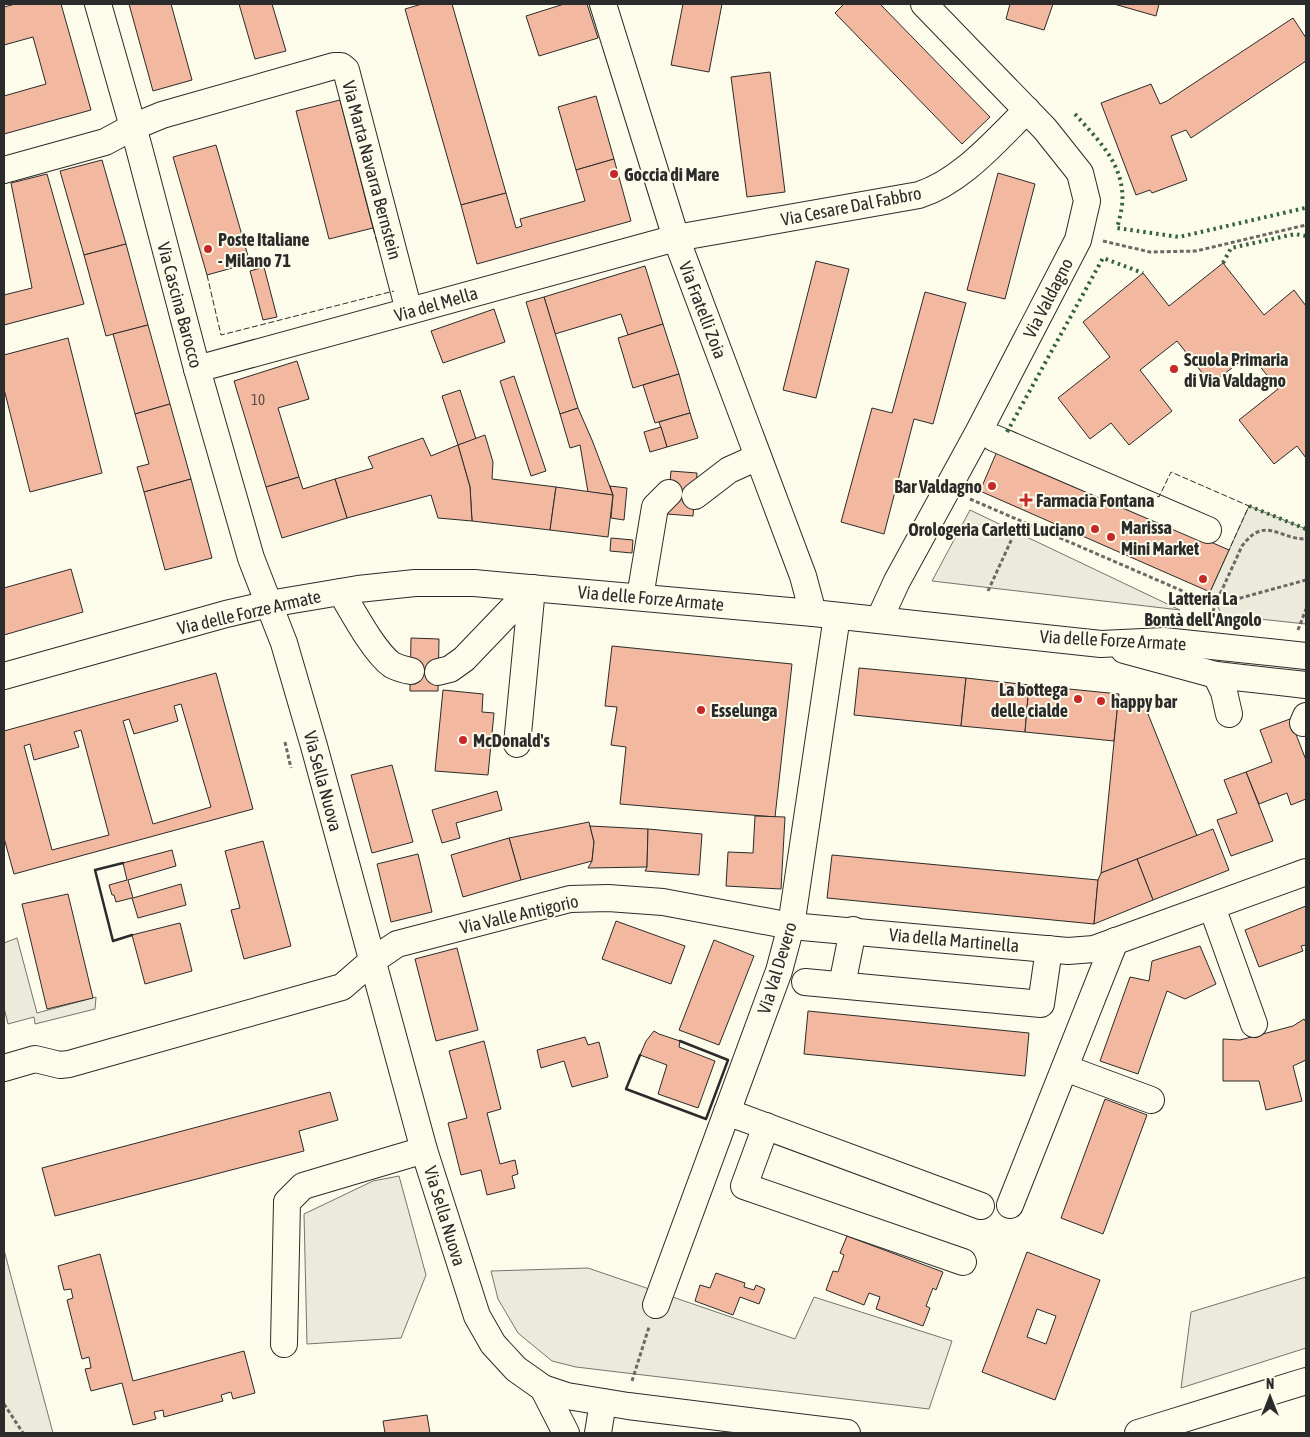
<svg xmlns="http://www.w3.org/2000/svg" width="1310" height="1437" font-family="'Asap Condensed',sans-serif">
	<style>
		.green { fill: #ecebdb; stroke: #74746e }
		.building { fill: #f2b8a0; stroke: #2b2b2b; fill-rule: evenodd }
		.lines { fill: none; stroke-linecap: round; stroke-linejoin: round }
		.minor-casing { stroke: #2b2b2b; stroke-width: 28 }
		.path { stroke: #6a6964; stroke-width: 3; stroke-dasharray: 4 2.5; stroke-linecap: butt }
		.minor { stroke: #fdfbea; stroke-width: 26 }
		.hedge { stroke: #34623c; stroke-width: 4; stroke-dasharray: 2.5 4; stroke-linecap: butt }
		.fence { stroke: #2b2b2b; stroke-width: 1; stroke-dasharray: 6 2.5; stroke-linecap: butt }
		.wall { stroke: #2b2b2b; stroke-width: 2.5 }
		.poi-dot { fill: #c62828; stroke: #fdfbea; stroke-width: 2 }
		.labels { text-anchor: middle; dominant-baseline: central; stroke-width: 4; stroke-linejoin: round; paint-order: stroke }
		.number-label { font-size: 15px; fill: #5d4e48 }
		.street-label { font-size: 18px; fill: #2b2b2b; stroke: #fdfbea }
		.poi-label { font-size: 18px; font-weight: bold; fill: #2b2b2b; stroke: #fdfbea; text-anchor: start }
	</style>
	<rect width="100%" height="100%" fill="#fdfbea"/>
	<g class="green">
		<polygon points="1249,506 1306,529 1306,624 1222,615 1210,592"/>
		<polygon points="970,510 1180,610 932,581"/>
		<polygon points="17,938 37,1013 96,997 95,1009 35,1024 34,1017 8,1024 4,1008 4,943"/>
		<polygon points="399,1176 426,1275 401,1338 307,1344 304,1214 373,1181"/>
		<polygon points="4,1250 53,1433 4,1433"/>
		<polygon points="588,1268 795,1339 814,1297 952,1341 929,1409 576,1367 552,1361 518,1333 498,1299 491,1271"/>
		<polygon points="1306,1277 1306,1348 1181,1388 1191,1312"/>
	</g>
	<g class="building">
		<polygon points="15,4 61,4 91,110 4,134 4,96 46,84 33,37 4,45 4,7"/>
		<polygon points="129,4 171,4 192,80 153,91"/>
		<polygon points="239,4 272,4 286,51 255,59"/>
		<polygon points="422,4 452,4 506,193 461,205 405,9"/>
		<polygon points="564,4 587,4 598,38 539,56 526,16"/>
		<polygon points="683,4 722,4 709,72 671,65"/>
		<polygon points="844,4 880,4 990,117 962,144 835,13"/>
		<polygon points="1010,4 1053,4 1044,30 1006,19"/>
		<polygon points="1114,4 1159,4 1156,16"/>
		<polygon points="1293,18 1306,38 1306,61 1191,138 1186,130 1171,136 1187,180 1152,193 1150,190 1136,195 1101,103 1151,84 1160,104 1167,101"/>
		<polygon points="770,72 785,192 747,197 731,77"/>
		<polygon points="596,96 614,159 576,170 558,107"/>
		<polygon points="340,100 373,228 329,239 296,111"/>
		<polygon points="216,145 250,263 207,275 173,157"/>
		<polygon points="614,159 631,221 477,264 461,205 506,193 516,228 522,226 520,219 585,201 576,170"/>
		<polygon points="102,160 126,244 84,255 60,171"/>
		<polygon points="998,173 1035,184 1005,299 967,290"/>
		<polygon points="47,174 84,304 4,325 4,295 32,288 11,183"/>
		<polygon points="126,244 148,325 106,336 84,255"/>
		<polygon points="816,261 849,269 816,398 783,390"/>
		<polygon points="1223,263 1264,315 1294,290 1306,306 1306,458 1297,446 1274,464 1239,420 1278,389 1250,354 1211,384 1177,341 1140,370 1172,411 1129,445 1111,423 1090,439 1058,398 1110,357 1083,322 1143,273 1169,306"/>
		<polygon points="645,266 663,324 628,335 621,314 555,334 544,297"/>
		<polygon points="264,267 277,317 263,320 250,271"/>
		<polygon points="925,292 966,303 933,424 914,419 884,534 841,522 872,408 892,413"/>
		<polygon points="544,297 578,408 560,414 526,302"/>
		<polygon points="494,309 505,342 443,363 431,331"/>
		<polygon points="663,324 679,374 633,388 618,338"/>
		<polygon points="148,325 170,404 135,414 113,334"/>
		<polygon points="68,338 102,473 30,492 4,389 4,355"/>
		<polygon points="297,361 309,399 278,408 299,477 266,487 234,381"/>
		<polygon points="679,374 690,413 655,423 643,385"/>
		<polygon points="514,376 546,471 531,476 500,381"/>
		<polygon points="460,390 476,439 458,445 442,396"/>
		<polygon points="170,404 191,479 144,492 137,467 149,464 135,414"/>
		<polygon points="578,408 592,440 613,495 588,492 580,445 570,448 560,414"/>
		<polygon points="690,413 698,438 667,447 659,422"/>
		<polygon points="661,427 667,447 650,452 644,432"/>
		<polygon points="485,435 493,462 492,479 556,487 550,530 472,521 470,487 458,445"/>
		<polygon points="423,438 431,456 458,445 470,487 472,521 438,518 431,495 347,518 335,479 373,468 368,457"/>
		<polygon points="998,449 1229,550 1210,592 980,491"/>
		<polygon points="671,471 697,473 693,516 667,514"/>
		<polygon points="299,477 303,489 335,479 347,518 282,538 266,487"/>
		<polygon points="191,479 212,558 165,570 144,492"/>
		<polygon points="610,486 627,488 624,520 611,518 613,495"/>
		<polygon points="556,487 613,495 608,537 550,530"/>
		<polygon points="611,538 633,540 632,553 610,551"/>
		<polygon points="71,569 83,612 4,635 4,588"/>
		<polygon points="411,638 439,639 438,691 410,691"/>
		<polygon points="612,646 792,664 775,817 620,804 626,747 611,745 617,707 605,706"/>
		<polygon points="859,668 966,678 961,726 854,715"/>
		<path d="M216 673 253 809 14 874 4 838V731ZM181 704 211 807 153 824 123 721 129 719 134 734 178 721 174 706ZM81 730 109 835 52 850 24 746 30 744 34 760 79 747 74 732Z"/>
		<polygon points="966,678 1029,685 1025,732 961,726"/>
		<polygon points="1029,685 1119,694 1114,741 1025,732"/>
		<polygon points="443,690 483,694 482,712 494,713 488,775 435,771"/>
		<polygon points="1118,702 1144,704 1197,836 1101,873"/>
		<polygon points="1290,719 1306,760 1306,799 1291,805 1287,793 1259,804 1246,772 1272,762 1260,730"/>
		<polygon points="392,765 413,842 372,853 351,775"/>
		<polygon points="1246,772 1273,841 1231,856 1217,820 1237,813 1224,780"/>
		<polygon points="497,791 502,810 456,823 460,838 442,843 432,810"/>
		<polygon points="755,816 785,817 781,889 726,886 728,852 753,853"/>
		<polygon points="589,822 594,842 592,861 521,880 509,838"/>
		<polygon points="590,826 648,829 647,867 588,868 592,861 594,842"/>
		<polygon points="648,829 702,834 699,875 645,871 647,867"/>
		<polygon points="1213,829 1229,870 1153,900 1137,859"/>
		<polygon points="509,838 521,880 463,897 451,855"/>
		<polygon points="263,841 291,946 244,959 231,910 240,908 225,851"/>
		<polygon points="172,850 176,866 128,880 133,898 181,884 186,905 138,918 132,898 116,902 114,895 112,895 109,885 127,880 123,863"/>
		<polygon points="418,854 432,912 391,922 377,864"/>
		<polygon points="832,855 1098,880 1094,924 827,898"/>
		<polygon points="1137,859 1153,900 1094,924 1098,880 1101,873"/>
		<polygon points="68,894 93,998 47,1009 22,904"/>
		<polygon points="1306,906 1306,945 1301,946 1303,951 1259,967 1245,930"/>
		<polygon points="616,921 685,946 671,984 602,959"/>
		<polygon points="180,923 192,971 145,984 132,935"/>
		<polygon points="714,940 754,956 719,1045 679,1030"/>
		<polygon points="1200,946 1216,984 1185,999 1167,991 1138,1074 1100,1061 1130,977 1149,981 1152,961"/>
		<polygon points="457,948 478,1030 436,1041 415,959"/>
		<polygon points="808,1011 1029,1033 1025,1076 804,1054"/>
		<polygon points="1304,1019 1306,1022 1306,1060 1293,1066 1302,1101 1266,1110 1259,1081 1223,1081 1223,1039 1240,1040 1293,1026"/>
		<polygon points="654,1031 659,1034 680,1041 679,1047 715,1061 698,1108 658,1094 667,1065 640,1055 646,1041"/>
		<polygon points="585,1037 588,1045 599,1042 608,1077 572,1087 564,1061 541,1068 537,1050"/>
		<polygon points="484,1041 501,1109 487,1113 500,1164 515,1160 518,1174 512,1176 515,1188 487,1195 481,1170 461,1175 448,1123 467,1118 449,1051"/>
		<polygon points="330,1092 338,1120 299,1131 304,1151 55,1216 42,1168"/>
		<polygon points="1105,1099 1147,1115 1103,1234 1061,1218"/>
		<polygon points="847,1236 943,1272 936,1290 933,1288 926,1306 930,1308 923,1326 876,1309 880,1297 869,1293 864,1305 826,1290 833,1271 838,1272 844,1255 840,1253"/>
		<path d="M1027 1252 1100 1280 1055 1400 982 1372ZM1037 1309 1056 1316 1046 1344 1027 1337Z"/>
		<polygon points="100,1254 133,1381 244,1351 255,1393 233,1399 231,1392 221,1395 223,1401 164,1417 163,1410 154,1412 156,1419 133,1425 122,1383 91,1391 85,1369 91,1368 89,1357 82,1359 67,1300 73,1298 71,1289 64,1290 58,1266"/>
		<polygon points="716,1273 745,1283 744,1287 754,1290 756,1285 765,1289 759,1304 740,1297 733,1315 695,1301 700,1285 710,1288"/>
		<polygon points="427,1415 430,1433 385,1433 383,1421"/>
	</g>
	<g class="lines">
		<defs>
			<g id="minor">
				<polyline points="98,4 139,148 197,369 251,558 284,643 314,746 424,1150 477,1316 493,1344 516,1369 543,1388 567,1396 628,1406 847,1433"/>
				<polyline points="603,4 676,238 803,576 813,613"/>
				<polyline points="4,170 105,142 133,127 162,115 334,66 341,66 346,70 409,311"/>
				<path d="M197 369 676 238 919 195C962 181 995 141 1027 110"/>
				<polyline points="994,438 1208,530"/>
				<polyline points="695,496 729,470 758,457"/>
				<path d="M341 592C353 612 374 652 392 665 398 668 405 670 411 671"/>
				<polyline points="640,597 655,507 669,493"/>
				<polyline points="879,620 897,581 979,431 1078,240 1087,201 1080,173 1045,129 924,4"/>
				<polyline points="1124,650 1216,675 1306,685"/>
				<polyline points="438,672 450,669 464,659 532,588"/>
				<polyline points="1216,675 1224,692 1229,714"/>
				<polyline points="4,676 226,614 269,604 358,589 415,583 474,583 813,613 1101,644 1164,641 1306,656"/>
				<polyline points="1303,723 1306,716"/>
				<polyline points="517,744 532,588"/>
				<polyline points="1212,907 1254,1024"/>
				<polyline points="805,982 1041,1004 1049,949"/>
				<polyline points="842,985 853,930"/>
				<polyline points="4,1068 35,1059 60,1065 69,1064 342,987 372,961 397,944 570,899 608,898 663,902 791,926 1068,951 1094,949 1306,872"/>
				<polyline points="1065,1068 1151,1100"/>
				<polyline points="727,1112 981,1206"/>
				<polyline points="766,1126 744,1186 963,1262"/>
				<polyline points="1010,1205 1115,941"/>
				<polyline points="656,1305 779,971 791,926 837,616"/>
				<polyline points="284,1344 287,1202 303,1186 424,1150"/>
				<polyline points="543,1388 566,1433"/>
				<polyline points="598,1433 603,1402"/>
				<polyline points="1138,1433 1306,1381"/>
			</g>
		</defs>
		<use href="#minor" class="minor-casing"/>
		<g class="path">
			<polyline points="1103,241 1150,252 1196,251 1306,225"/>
			<polyline points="970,499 1215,605 1306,580"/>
			<polyline points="988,591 1020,521"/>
			<path d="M1211 618 1215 605 1242 546C1265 515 1278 539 1306 539"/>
			<polyline points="1298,630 1306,609"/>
			<polyline points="285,742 291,768"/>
			<polyline points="632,1381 649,1327"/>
			<polyline points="4,1404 23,1433"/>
		</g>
		<use href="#minor" class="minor"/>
		<g class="hedge">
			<path d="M1075 114C1099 141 1126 166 1122 205 1121 213 1119 221 1117 228L1179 237 1305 208"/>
			<polyline points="1223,263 1231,248 1295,234 1306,236"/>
			<polyline points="1007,432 1103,258 1143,273"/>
			<polyline points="1249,506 1306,529"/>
		</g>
		<g class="fence">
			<polyline points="373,228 377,242"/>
			<polyline points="207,275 221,335 394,291"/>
			<polyline points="1157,496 1159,497 1171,472 1249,506 1229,550"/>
		</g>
		<g class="wall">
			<polyline points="123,863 95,870 113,941 132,935"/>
			<polyline points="640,1055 626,1089 706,1119 728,1060 680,1041"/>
		</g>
	</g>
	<g class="poi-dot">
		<circle cx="614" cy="174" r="5"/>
		<circle cx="208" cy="249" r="5"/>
		<circle cx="1174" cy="369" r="5"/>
		<circle cx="992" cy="486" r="5"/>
		<path d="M1023.5 492.5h5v5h5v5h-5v5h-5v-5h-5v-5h5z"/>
		<circle cx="1095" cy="529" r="5"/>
		<circle cx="1111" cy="537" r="5"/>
		<circle cx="1203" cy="579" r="5"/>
		<circle cx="1078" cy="699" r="5"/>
		<circle cx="1101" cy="701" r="5"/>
		<circle cx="701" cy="710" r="5"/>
		<circle cx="463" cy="740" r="5"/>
	</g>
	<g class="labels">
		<g class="number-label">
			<text x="258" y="399">10</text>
		</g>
		<g class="street-label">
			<text transform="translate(372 170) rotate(75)">Via Marta Navarra Bernstein</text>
			<text transform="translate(851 206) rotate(-11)">Via Cesare Dal Fabbro</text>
			<text transform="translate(1048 298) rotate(-63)">Via Valdagno</text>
			<text transform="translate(436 304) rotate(-16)">Via del Mella</text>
			<text transform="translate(180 305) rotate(75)">Via Cascina Barocco</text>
			<text transform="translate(703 310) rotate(69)">Via Fratelli Zoia</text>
			<text transform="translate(651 598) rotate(5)">Via delle Forze Armate</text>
			<text transform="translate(249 612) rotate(-13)">Via delle Forze Armate</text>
			<text transform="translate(1113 640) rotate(3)">Via delle Forze Armate</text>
			<text transform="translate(323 781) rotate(75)">Via Sella Nuova</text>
			<text transform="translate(519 914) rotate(-13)">Via Valle Antigorio</text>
			<text transform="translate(954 940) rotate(5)">Via della Martinella</text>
			<text transform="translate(777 968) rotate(-73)">Via Val Devero</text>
			<text transform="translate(445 1216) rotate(73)">Via Sella Nuova</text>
		</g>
		<g class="poi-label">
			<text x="624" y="174">Goccia di Mare</text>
			<text x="218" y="239">Poste Italiane<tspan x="218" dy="21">- Milano 71</tspan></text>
			<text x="1184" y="359">Scuola Primaria<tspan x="1184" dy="21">di Via Valdagno</tspan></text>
			<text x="982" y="486" text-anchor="end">Bar Valdagno</text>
			<text x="1036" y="500">Farmacia Fontana</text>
			<text x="1121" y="527">Marissa<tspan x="1121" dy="21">Mini Market</tspan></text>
			<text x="1085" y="529" text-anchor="end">Orologeria Carletti Luciano</text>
			<text x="1203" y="598" text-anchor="middle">Latteria La<tspan x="1203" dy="21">Bontà dell'Angolo</tspan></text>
			<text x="1068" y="689" text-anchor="end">La bottega<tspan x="1068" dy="21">delle cialde</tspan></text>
			<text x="1111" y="701">happy bar</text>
			<text x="711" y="710">Esselunga</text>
			<text x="473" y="740">McDonald's</text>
		</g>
	</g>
	<rect width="1310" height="1437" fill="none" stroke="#2b2b2b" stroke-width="10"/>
	<g transform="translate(1270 1397)" stroke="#fdfbea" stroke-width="4" paint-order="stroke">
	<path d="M0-4L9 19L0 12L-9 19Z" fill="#2b2b2b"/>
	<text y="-8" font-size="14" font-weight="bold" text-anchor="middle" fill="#2b2b2b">N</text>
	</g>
</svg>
